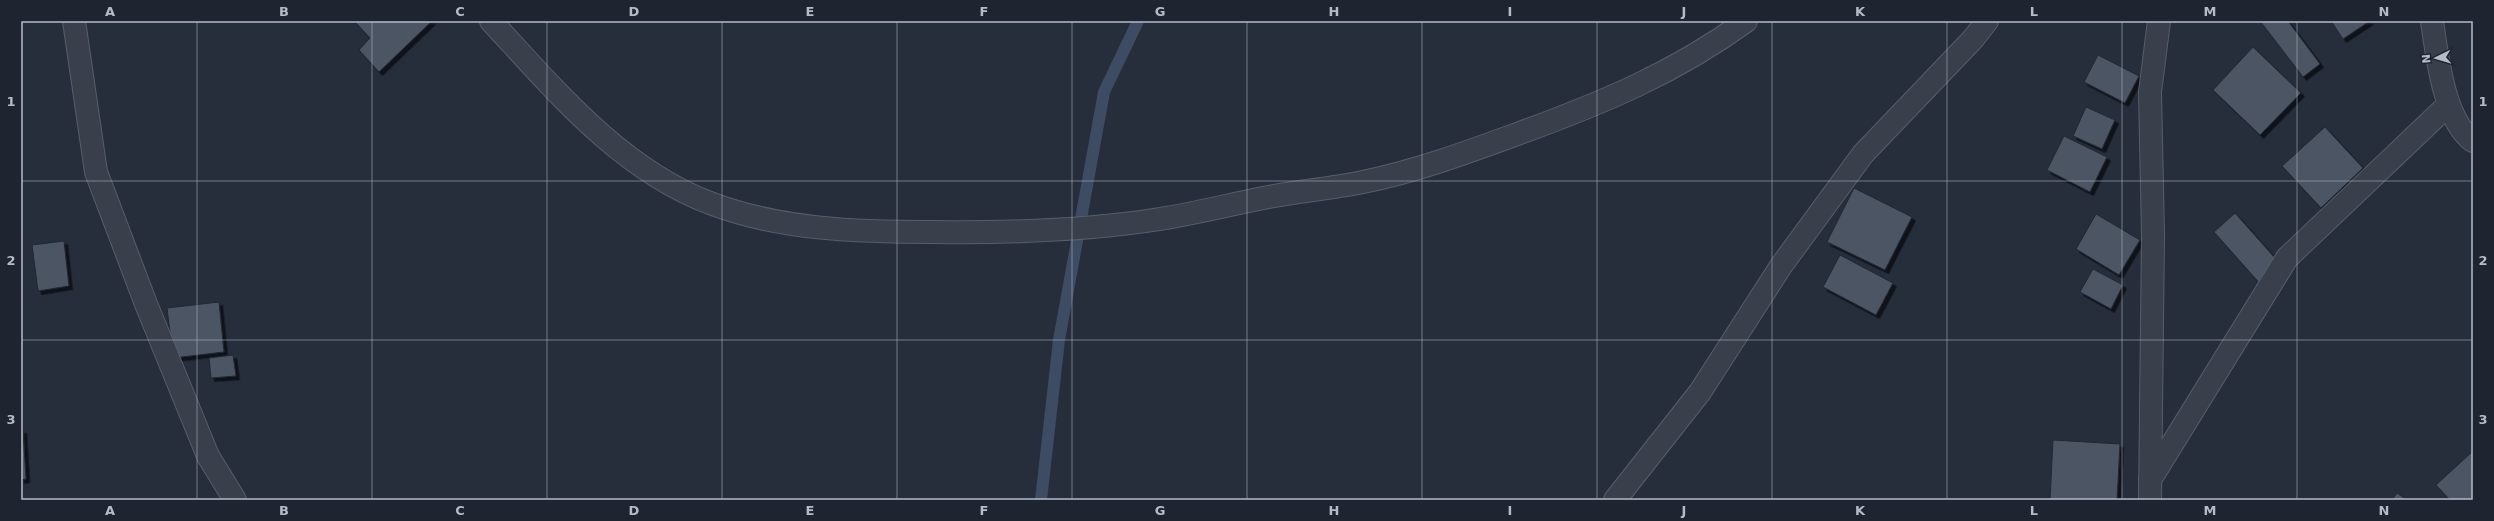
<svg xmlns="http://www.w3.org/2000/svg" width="2494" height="521" font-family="'DejaVu Sans',sans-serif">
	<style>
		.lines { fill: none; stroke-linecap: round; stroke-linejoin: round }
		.stream { stroke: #3d4b63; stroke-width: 12 }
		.building { fill: #4c5564; stroke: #202733; filter: url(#shadow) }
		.minor-casing { stroke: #575e6a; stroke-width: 24 }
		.minor { stroke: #39404c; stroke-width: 22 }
		.grid { fill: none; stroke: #b5bbc7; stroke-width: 1; stroke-opacity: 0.55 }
		.neatline { fill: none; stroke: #b5bbc7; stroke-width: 1.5 }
		.grid-label { font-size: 13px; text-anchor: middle; font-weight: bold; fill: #b5bbc7 }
	</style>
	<defs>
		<filter id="shadow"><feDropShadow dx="3.5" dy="3.5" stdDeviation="0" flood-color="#0009"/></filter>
	</defs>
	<rect width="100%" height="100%" fill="#262e3c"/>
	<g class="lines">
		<polyline class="stream" points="1041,500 1059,340 1104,92 1138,21"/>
	</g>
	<g class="building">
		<polygon points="354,21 432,21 379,72 359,50 370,38"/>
		<polygon points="2260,21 2288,21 2320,64 2303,77"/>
		<polygon points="2331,21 2370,21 2343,39"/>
		<polygon points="2253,47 2301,93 2260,135 2213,90"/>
		<polygon points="2098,55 2139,76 2125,103 2084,82"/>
		<polygon points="2086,107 2115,120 2102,149 2073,136"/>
		<polygon points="2325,127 2363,168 2321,208 2282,166"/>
		<polygon points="2064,136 2107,157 2090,192 2047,170"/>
		<polygon points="1854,188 1912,217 1885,270 1827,242"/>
		<polygon points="2235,213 2283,267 2262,286 2214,232"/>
		<polygon points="2096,214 2140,240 2119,275 2076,249"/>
		<polygon points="64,241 69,286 38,291 32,245"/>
		<polygon points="1840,255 1893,283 1876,315 1823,287"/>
		<polygon points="2093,269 2123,285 2111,309 2080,292"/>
		<polygon points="219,302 224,352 173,358 167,308"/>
		<polygon points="233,355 236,376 211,378 209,358"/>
		<polygon points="21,430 23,430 26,479 21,480"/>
		<polygon points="2053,440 2120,444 2117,500 2050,500"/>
		<polygon points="2473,451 2473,500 2450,500 2436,485"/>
		<polygon points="2397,493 2407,500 2392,500"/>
	</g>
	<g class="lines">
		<defs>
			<g id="minor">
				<polyline points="74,21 96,172 146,304 208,456 235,500"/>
				<path d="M491 21C555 90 620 169 710 203 780 230 860 232 934 232 1010 233 1084 231 1160 219 1198 213 1236 203 1274 196 1304 191 1333 188 1363 182 1417 171 1468 152 1520 133 1602 103 1675 73 1746 21"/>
				<path d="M2432 21C2437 56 2444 120 2473 141"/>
				<polyline points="2150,480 2287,258 2448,105"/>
				<polyline points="1615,500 1700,392 1781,266 1863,154 1973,39 1987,21"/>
				<polyline points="2150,500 2153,235 2150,92 2159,21"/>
			</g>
		</defs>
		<use href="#minor" class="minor-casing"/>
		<use href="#minor" class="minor"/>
	</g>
	<path class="grid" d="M197 21V500M372 21V500M547 21V500M722 21V500M897 21V500M1072 21V500M1247 21V500M1422 21V500M1597 21V500M1772 21V500M1947 21V500M2122 21V500M2297 21V500M21 181H2473M21 340H2473"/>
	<rect width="2494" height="521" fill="none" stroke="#1e2531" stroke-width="44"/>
	<g transform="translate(2436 58) rotate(265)" stroke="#1e2531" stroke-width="3" paint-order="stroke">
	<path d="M0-3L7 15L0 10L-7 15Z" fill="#b5bbc7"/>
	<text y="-6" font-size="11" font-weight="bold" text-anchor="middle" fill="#b5bbc7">N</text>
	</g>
	<rect x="22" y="22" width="2450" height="477" class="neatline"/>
	<g class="grid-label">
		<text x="110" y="16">A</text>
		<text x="284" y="16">B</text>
		<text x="460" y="16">C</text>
		<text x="634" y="16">D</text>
		<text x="810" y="16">E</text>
		<text x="984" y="16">F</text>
		<text x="1160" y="16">G</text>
		<text x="1334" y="16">H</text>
		<text x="1510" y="16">I</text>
		<text x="1684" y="16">J</text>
		<text x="1860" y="16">K</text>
		<text x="2034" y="16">L</text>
		<text x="2210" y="16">M</text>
		<text x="2384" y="16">N</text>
		<text x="11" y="106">1</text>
		<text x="2483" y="106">1</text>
		<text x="11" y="265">2</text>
		<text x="2483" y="265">2</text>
		<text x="11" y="424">3</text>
		<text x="2483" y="424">3</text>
		<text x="110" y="515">A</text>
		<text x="284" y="515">B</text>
		<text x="460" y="515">C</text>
		<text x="634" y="515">D</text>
		<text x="810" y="515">E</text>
		<text x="984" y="515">F</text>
		<text x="1160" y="515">G</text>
		<text x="1334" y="515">H</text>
		<text x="1510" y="515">I</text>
		<text x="1684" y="515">J</text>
		<text x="1860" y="515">K</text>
		<text x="2034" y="515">L</text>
		<text x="2210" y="515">M</text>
		<text x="2384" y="515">N</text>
	</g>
</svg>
